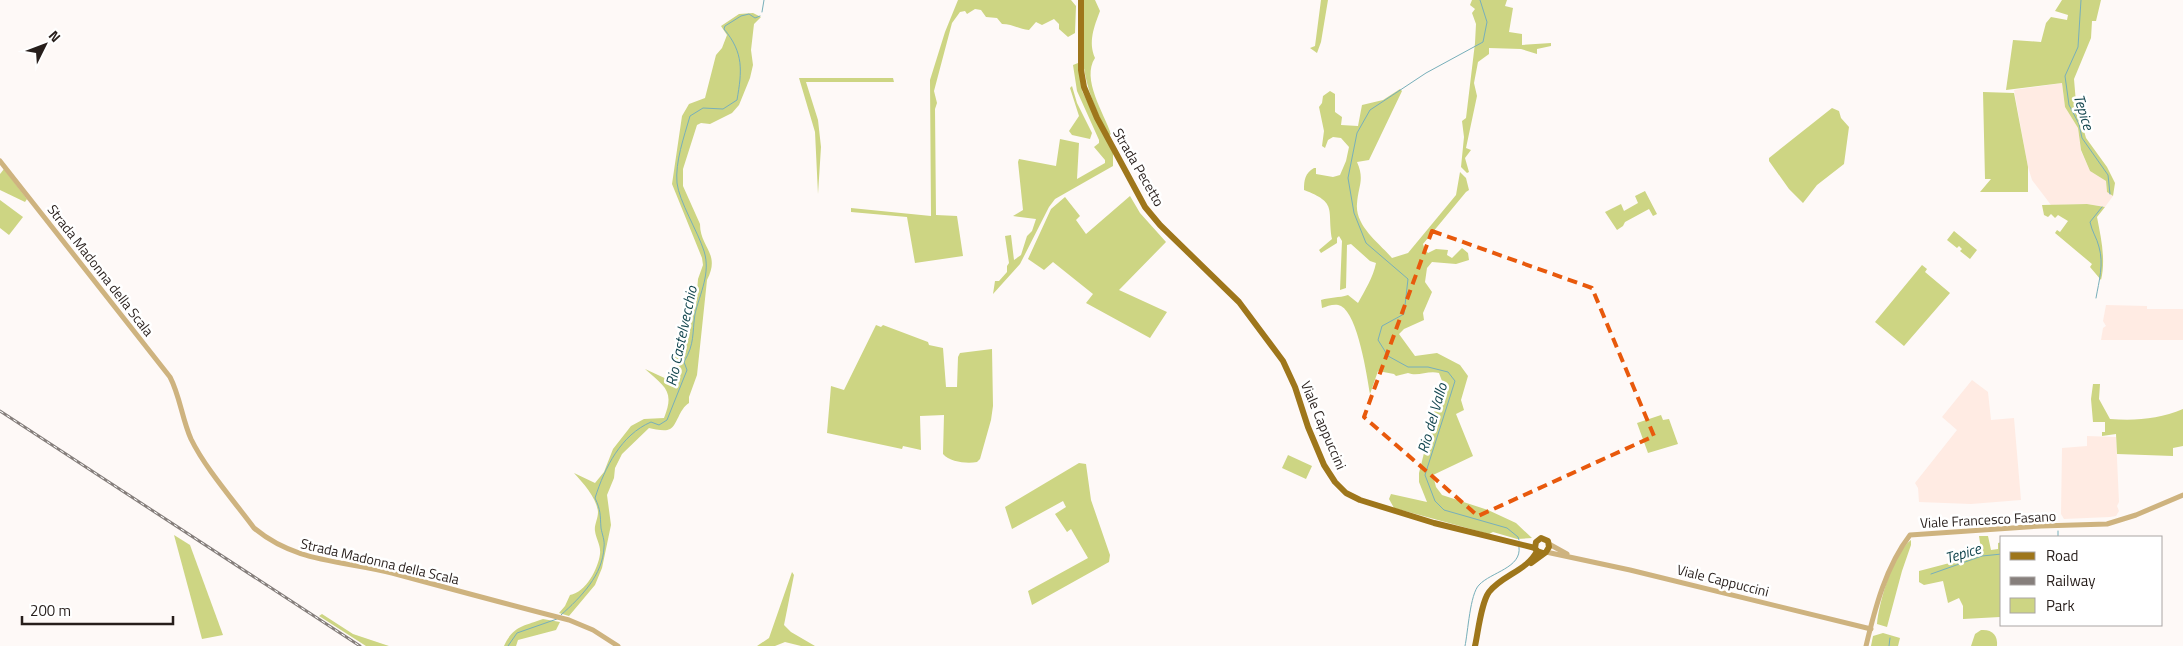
<svg xmlns="http://www.w3.org/2000/svg" width="2183" height="646" font-family="'Titillium Web',sans-serif">
	<style>
		.built { fill: #ffebe3 }
		.green { fill: #cdd583 }
		.lines { fill: none; stroke-linecap: round; stroke-linejoin: round }
		.stream { stroke: #77afba; stroke-width: 1 }
		.minor { stroke: #ceb37f; stroke-width: 5 }
		.major { stroke: #9e761b; stroke-width: 6 }
		.rail-casing { stroke: #867f7c; stroke-width: 3 }
		.rail { stroke: #fff; stroke-width: 1; stroke-dasharray: 4; stroke-linecap: butt }
		.marked { fill: none; stroke: #e8590c; stroke-width: 4; stroke-dasharray: 10 6; stroke-linejoin: round }
		.labels { text-anchor: middle; dominant-baseline: central; stroke-width: 5; stroke-linejoin: round; paint-order: stroke }
		.street-label { font-size: 14px; fill: #271e1b; stroke: #fff }
		.water-label { font-size: 15px; font-style: italic; fill: #13464f; stroke: #fff }
	</style>
	<rect width="100%" height="100%" fill="#fef9f7"/>
	<g class="built">
		<polygon points="2062,83 2065,107 2078,128 2081,151 2090,171 2106,181 2107,192 2113,196 2105,207 2087,204 2051,205 2032,180 2028,167 2014,90"/>
		<polygon points="2106,305 2147,306 2147,309 2183,309 2183,340 2101,340 2103,328 2106,326 2103,321"/>
		<polygon points="1972,380 1988,392 1991,420 2014,418 2021,500 1971,504 1919,502 1918,488 1915,483 1957,430 1942,417"/>
		<polygon points="2087,436 2116,437 2119,502 2117,506 2119,511 2116,516 2110,517 2064,519 2061,514 2062,448 2087,446"/>
	</g>
	<g class="green">
		<path d="M958 0H1071L1076 6 1075 33 1068 37 1059 29V24L1054 19 1042 25 1036 22 1029 30C1019 29 1012 24 1002 24L997 18 986 17 981 10 975 9 967 14 965 11 960 12 952 23 934 91 937 103 935 109 936 215 957 216 963 256 915 263 907 217 851 212V208L931 216 930 80 945 32Z"/>
		<path d="M1083 0H1095L1100 11C1094 27 1088 42 1095 58 1081 79 1104 113 1111 134L1108 136C1099 115 1089 96 1085 74 1080 50 1083 24 1083 0Z"/>
		<polygon points="1321,0 1328,0 1321,42 1317,53 1310,48 1315,46"/>
		<polygon points="1472,0 1507,0 1505,6 1513,8 1509,32 1522,34 1522,45 1551,43 1551,46 1537,49 1537,54 1521,49 1489,48 1489,54 1478,62 1474,83 1477,96 1466,148 1471,150 1465,158 1469,172 1467,173 1461,167 1464,137 1462,121 1466,118 1475,43 1476,24 1472,13 1475,9 1470,5"/>
		<polygon points="2062,0 2101,0 2096,21 2092,21 2091,38 2074,79 2076,103 2086,138 2107,167 2115,183 2113,196 2107,192 2106,181 2090,171 2081,150 2078,128 2065,107 2062,83 2006,90 2013,40 2041,42 2046,23 2051,17 2067,20 2068,15 2055,11"/>
		<path d="M753 13 761 17 754 24 751 50 753 65 750 78 739 105 732 113 710 124 701 123 697 125 683 169V186L700 224C700 248 721 253 707 280L697 375 689 397V403C679 409 677 426 670 429 665 432 655 429 649 428L622 454 615 468 614 478 607 495 611 525 602 568 595 585 569 616 559 613 565 606 570 595C586 592 598 569 600 554 601 545 596 539 595 531 594 525 598 519 598 512 597 498 583 483 574 473L595 483 604 472 613 449 631 426 644 419 664 418C675 391 665 387 645 369L671 381 677 370 673 360 676 351 689 336 692 311 696 306 698 279 703 265 702 258 672 184 682 116 689 104 705 98 716 55 722 48 727 35 721 26 739 14Z"/>
		<polygon points="1078,63 1082,91 1113,153 1113,166 1055,199 1049,207 1020,264 993,294 995,281 999,281 1007,272 1007,266 1009,263 1005,236 1011,235 1014,260 1021,255 1027,236 1032,231 1036,219 1013,216 1023,210 1018,162 1019,159 1056,166 1060,139 1079,143 1077,179 1105,163 1105,160 1094,147 1099,143 1099,140 1077,91 1073,65"/>
		<polygon points="799,78 893,78 894,82 806,82 818,120 821,147 818,194 815,132"/>
		<polygon points="1072,86 1077,103 1092,133 1090,139 1072,135 1069,131 1079,116 1070,88"/>
		<path d="M1400 89 1402 91 1369 160 1357 162C1365 180 1358 186 1357 204 1355 226 1379 243 1392 258L1408 253 1456 195 1460 172 1466 178 1469 190 1466 192 1423 244 1425 250 1428 253 1436 249 1448 250 1447 255 1452 258 1462 248 1468 253 1469 260 1456 264 1432 262 1427 268 1425 282 1432 292 1423 313 1424 320 1404 329 1399 334 1415 356 1437 353 1460 365 1468 376 1461 400 1464 410 1456 414 1473 456 1433 475 1436 487 1442 495 1488 510 1516 523 1532 538 1517 539 1493 532 1489 534 1394 508 1389 499 1391 494 1427 502 1419 482V473L1442 381 1439 373C1428 370 1418 377 1408 373L1396 376 1394 374 1378 371 1370 394C1367 376 1358 315 1341 306 1335 303 1328 306 1322 308L1321 300C1330 297 1339 298 1348 295L1358 303C1365 290 1373 278 1376 263L1370 261 1351 244 1347 245 1346 288 1340 290 1342 241 1339 236 1337 238V243L1321 253 1319 250 1332 239C1327 209 1338 203 1304 190 1304 180 1305 173 1314 168H1316V174L1333 177 1340 175 1346 161 1349 147 1341 138 1333 137 1328 140 1325 148 1322 146 1324 131 1319 107 1322 103 1323 96 1330 91 1335 94V112L1342 117 1341 125 1358 126 1362 105 1383 100Z"/>
		<polygon points="1983,92 2014,93 2028,167 2028,192 1980,192 1991,179 1985,179"/>
		<polygon points="1832,108 1839,111 1841,118 1849,127 1844,164 1817,185 1803,203 1789,189 1769,161 1769,158"/>
		<polygon points="4,169 27,199 25,202 0,190 0,174"/>
		<polygon points="1645,191 1657,214 1653,216 1649,209 1625,222 1623,226 1617,230 1605,212 1621,204 1624,211 1638,203 1635,196"/>
		<polygon points="1130,196 1140,213 1166,242 1119,290 1167,312 1150,338 1086,303 1093,294 1053,262 1044,270 1028,259 1051,209 1065,197 1080,216 1076,220 1086,234"/>
		<polygon points="0,200 23,217 9,235 0,228"/>
		<path d="M2087 204 2105 207 2097 217C2101 238 2106 259 2101 280L2090 267 2092 264 2055 233 2057 230 2060 232 2068 221 2058 215 2055 218 2051 214 2048 217 2044 215 2042 205Z"/>
		<polygon points="1954,231 1977,250 1970,259 1960,251 1962,249 1959,246 1957,248 1947,240"/>
		<polygon points="1922,265 1927,269 1925,272 1950,293 1904,346 1875,322"/>
		<path d="M876 325 881 327 883 325 928 342 929 345 943 348 946 387H957L958 357 960 353 992 349 993 406 991 420 980 459 977 462C967 464 950 462 943 454L944 415 920 416 921 450 903 446 902 449 827 433 831 386 844 390Z"/>
		<path d="M2093 384H2100L2099 399 2110 419C2136 421 2159 419 2183 409V446L2173 448V456L2117 454 2116 434 2102 436V432H2105V422H2093L2091 399Z"/>
		<polygon points="1661,415 1663,420 1669,419 1678,444 1648,453 1637,423"/>
		<polygon points="1288,455 1312,466 1306,479 1282,468"/>
		<polygon points="1079,463 1086,464 1091,500 1110,555 1109,562 1032,605 1028,591 1088,558 1071,529 1067,532 1055,514 1066,507 1063,501 1012,529 1005,507"/>
		<polygon points="174,535 190,545 223,635 202,639"/>
		<polygon points="1979,536 1988,536 1991,550 1998,549 1998,543 2002,542 2002,615 2000,617 1963,619 1963,606 1959,598 1948,603 1943,581 1924,585 1919,582 1919,571 1961,560 1960,556 1967,554 1968,550 1972,550 1973,555 1981,549"/>
		<path d="M1911 540V545L1902 571 1887 627 1877 624C1879 602 1893 553 1911 540Z"/>
		<polygon points="792,572 794,575 784,625 791,632 815,646 801,646 785,642 775,646 757,646 769,638"/>
		<polygon points="322,614 353,634 389,646 366,646 319,616"/>
		<path d="M543 619 560 622 556 630 518 640 516 646H504C513 626 524 626 543 619Z"/>
		<path d="M1981 630C1992 629 1998 635 1997 646H1971L1975 634Z"/>
		<polygon points="1883,633 1900,638 1898,646 1871,646 1873,636"/>
	</g>
	<g class="lines">
		<g class="stream">
			<polyline points="1480,0 1487,22 1483,42 1426,73 1370,110 1357,133 1348,178 1354,213 1366,243 1408,279 1404,314 1382,326 1378,340 1388,356 1408,367 1428,367 1448,372 1455,381 1425,475 1435,501 1444,510 1507,528 1518,537 1519,540"/>
			<polyline points="2081,0 2078,47 2065,76 2069,105 2079,124 2082,138 2108,175 2110,194"/>
			<polyline points="762,12 764,0"/>
			<path d="M2096 298C2099 281 2104 264 2099 247 2097 238 2092 232 2090 222L2102 207"/>
			<polyline points="2058,537 2058,531"/>
			<polyline points="1931,574 1982,556 2002,554"/>
			<path d="M561 615C581 597 603 575 604 547 605 541 602 534 601 528 600 514 601 511 595 498 605 467 621 435 651 422L659 425 667 420 687 370 684 362C695 343 692 334 695 314 700 293 711 273 704 251 698 232 679 201 677 183 675 162 684 137 690 116L703 108 723 109 737 100C742 71 744 53 724 29L725 26 741 16 749 14 755 18 760 16"/>
			<polyline points="508,646 517,633 557,619"/>
			<path d="M1465 646C1468 632 1470 594 1479 585 1491 572 1522 568 1519 547"/>
			<polyline points="1889,646 1890,638"/>
		</g>
		<g class="minor">
			<path d="M0 161 170 377C180 396 182 419 191 439 205 468 234 501 254 528 296 563 341 560 392 573 451 589 510 605 569 620L593 630 618 646"/>
			<polyline points="1549,544 1567,554"/>
			<polyline points="1546,552 1630,570 1871,629"/>
			<path d="M1866 646C1875 608 1886 566 1910 535L2041 526 2107 524 2136 515 2183 495"/>
		</g>
		<g class="major">
			<polyline points="1081,0 1081,70 1084,87 1097,118 1145,207 1160,225 1239,302 1283,361 1295,387 1308,427 1324,465 1335,482 1346,493 1360,500 1434,523 1535,548"/>
			<polyline points="1531,563 1546,552 1549,547 1548,541 1541,538 1536,542 1535,548 1537,551 1543,553"/>
			<path d="M1475 646C1478 633 1481 603 1489 592 1502 575 1527 571 1537 551"/>
		</g>
		<defs>
			<polyline id="rail" points="0,411 360,646"/>
		</defs>
		<use href="#rail" class="rail-casing"/>
		<use href="#rail" class="rail"/>
	</g>
	<path class="marked" d="M1432 231 1592 288 1654 436 1478 516 1364 417Z"/>
	<g class="labels">
		<g class="street-label">
			<text transform="translate(1139 167) rotate(60)">Strada Pecetto</text>
			<text transform="translate(101 270) rotate(52)">Strada Madonna della Scala</text>
			<text transform="translate(1324 425) rotate(67)">Viale Cappuccini</text>
			<text transform="translate(1988 519) rotate(-3)">Viale Francesco Fasano</text>
			<text transform="translate(380 561) rotate(13)">Strada Madonna della Scala</text>
			<text transform="translate(1723 580) rotate(14)">Viale Cappuccini</text>
		</g>
		<g class="water-label">
			<text transform="translate(2084 112) rotate(73)">Tepice</text>
			<text transform="translate(681 336) rotate(-78)">Rio Castelvecchio</text>
			<text transform="translate(1432 418) rotate(-74)">Rio del Vallo</text>
			<text transform="translate(1963 553) rotate(-17)">Tepice</text>
		</g>
	</g>
	<rect x="2000" y="536" width="162" height="90" fill="#ffffff" stroke="#a9a5a4"/>
	<rect x="2010" y="552" width="25" height="8" fill="#9e761b" stroke="#a9a5a4"/>
	<text x="2046" y="561" font-size="15" fill="#271e1b">Road</text>
	<rect x="2010" y="577" width="25" height="8" fill="#867f7c" stroke="#a9a5a4"/>
	<text x="2046" y="586" font-size="15" fill="#271e1b">Railway</text>
	<rect x="2010" y="598" width="25" height="15" fill="#cdd583" stroke="#a9a5a4"/>
	<text x="2046" y="611" font-size="15" fill="#271e1b">Park</text>
	<g transform="translate(45 45) rotate(48)" stroke="#ffffff" stroke-width="4" paint-order="stroke">
	<path d="M0-4L9 19L0 12L-9 19Z" fill="#271e1b"/>
	<text y="-8" font-size="14" font-weight="bold" text-anchor="middle" fill="#271e1b">N</text>
	</g>
	<path d="M22 616v8h151v-8" fill="none" stroke="#271e1b" stroke-width="2.5"/>
	<text x="30" y="616" font-size="15" fill="#271e1b" stroke="#ffffff" stroke-width="4" paint-order="stroke">200 m</text>
</svg>
